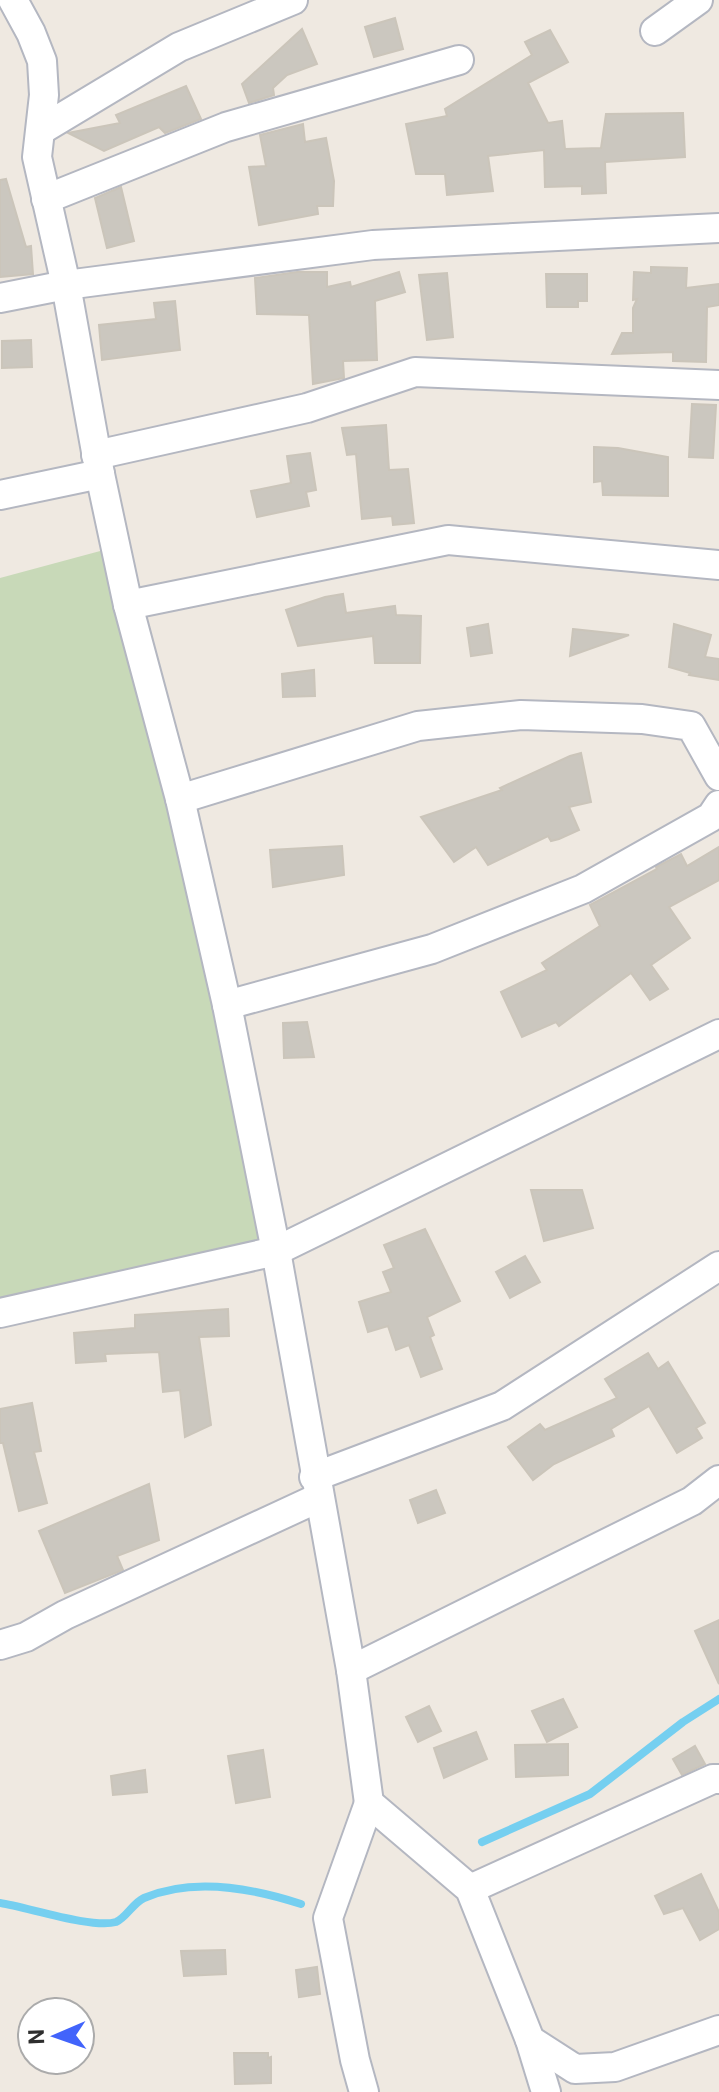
<svg xmlns="http://www.w3.org/2000/svg" width="719" height="2092" font-family="Roboto,sans-serif">
	<style>
		.cemetery { fill: #c8d9b8 }
		.lines { fill: none; stroke-linecap: round; stroke-linejoin: round }
		.stream { stroke: #75cff0; stroke-width: 8 }
		.building { fill: #cbc7bf; stroke: #cbc5ba; stroke-width: 2 }
		.minor-casing { stroke: #b4b7c1; stroke-width: 32 }
		.minor { stroke: #fff; stroke-width: 28 }
	</style>
	<rect width="100%" height="100%" fill="#efe9e1"/>
	<polygon class="cemetery" points="115,547 276,1251 0,1313 0,578"/>
	<g class="lines">
		<g class="stream">
			<polyline points="482,1842 590,1794 683,1722 719,1699"/>
			<path d="M0 1903C27 1907 92 1929 116 1922 126 1918 133 1903 144 1898 193 1877 252 1888 301 1904"/>
		</g>
	</g>
	<g class="building">
		<polygon points="395,18 403,49 374,57 365,27"/>
		<polygon points="302,29 317,64 287,75 273,88 274,95 249,103 242,84"/>
		<polygon points="550,30 568,62 528,83 548,123 562,121 565,149 601,148 606,114 683,113 685,157 605,162 606,193 582,194 582,186 545,187 544,150 488,156 493,191 447,195 445,174 416,174 406,124 447,116 445,109 532,55 525,42"/>
		<polygon points="186,86 201,119 165,133 159,127 104,151 68,133 120,123 116,115"/>
		<polygon points="303,124 305,142 326,138 334,181 333,206 317,206 318,214 259,225 249,167 266,166 260,135"/>
		<polygon points="6,179 26,247 31,246 33,274 0,277 0,180"/>
		<polygon points="121,187 134,241 107,248 95,198"/>
		<polygon points="651,267 687,268 686,288 719,284 719,305 707,307 706,362 673,361 673,352 612,354 622,333 633,333 633,308 637,299 633,300 634,272 651,273"/>
		<polygon points="297,272 327,272 327,287 350,282 351,287 399,272 405,292 375,301 377,360 343,361 344,378 313,384 309,315 257,314 255,278"/>
		<polygon points="447,273 453,337 427,340 419,275"/>
		<polygon points="546,274 587,274 587,301 578,301 578,307 547,307"/>
		<polygon points="175,301 180,350 102,360 99,325 156,319 154,303"/>
		<polygon points="31,340 32,367 2,368 2,341"/>
		<polygon points="692,404 716,405 713,458 689,457"/>
		<polygon points="386,425 389,470 408,469 414,523 393,525 392,516 362,519 356,454 347,455 342,428"/>
		<polygon points="594,447 618,448 668,457 668,496 603,495 602,481 594,482"/>
		<polygon points="310,453 316,490 306,492 309,506 257,517 251,491 291,483 287,456"/>
		<polygon points="343,594 346,613 395,606 396,615 421,616 420,663 375,663 373,636 298,646 286,610 325,597"/>
		<polygon points="488,624 492,653 471,656 467,628"/>
		<polygon points="674,624 711,635 705,657 719,659 719,680 689,675 690,673 669,667"/>
		<polygon points="573,629 629,635 570,656"/>
		<polygon points="314,670 315,696 283,697 282,674"/>
		<polygon points="581,753 591,802 569,807 579,830 559,839 551,841 548,836 488,865 476,847 454,862 421,817 502,790 500,788 570,756"/>
		<polygon points="342,846 344,875 273,887 270,850"/>
		<polygon points="719,847 719,880 669,907 690,938 651,965 668,989 650,1000 631,973 559,1026 556,1022 522,1037 501,992 547,970 542,963 600,926 590,905 657,869 656,867 681,854 687,866"/>
		<polygon points="307,1022 314,1057 284,1058 283,1023"/>
		<polygon points="531,1190 582,1190 593,1228 544,1241"/>
		<polygon points="425,1229 460,1301 427,1317 434,1335 430,1337 442,1369 421,1377 409,1345 396,1350 388,1326 368,1332 359,1302 391,1292 383,1272 394,1268 384,1245"/>
		<polygon points="525,1256 540,1282 510,1298 496,1272"/>
		<polygon points="228,1309 229,1336 199,1337 211,1425 185,1437 180,1390 163,1392 159,1352 105,1354 106,1361 76,1363 74,1333 135,1328 135,1315"/>
		<polygon points="648,1353 658,1369 668,1362 705,1423 696,1428 702,1438 677,1453 649,1406 611,1429 614,1436 554,1464 533,1480 508,1447 540,1424 545,1430 617,1398 605,1379"/>
		<polygon points="32,1403 41,1451 34,1452 47,1503 19,1511 3,1443 0,1443 0,1409"/>
		<polygon points="149,1484 159,1540 117,1556 123,1570 65,1593 39,1531"/>
		<polygon points="436,1490 445,1513 418,1523 410,1500"/>
		<polygon points="719,1620 719,1684 695,1631"/>
		<polygon points="563,1699 577,1727 547,1742 532,1711"/>
		<polygon points="429,1706 441,1731 418,1742 406,1717"/>
		<polygon points="476,1732 487,1759 444,1778 434,1748"/>
		<polygon points="568,1744 568,1775 516,1777 515,1745"/>
		<polygon points="695,1746 705,1764 682,1775 673,1759"/>
		<polygon points="263,1750 270,1797 236,1803 228,1756"/>
		<polygon points="145,1770 147,1792 113,1795 111,1776"/>
		<polygon points="701,1874 719,1912 719,1929 700,1940 683,1908 664,1914 655,1896"/>
		<polygon points="225,1950 226,1974 184,1976 181,1951"/>
		<polygon points="317,1967 320,1994 299,1997 296,1970"/>
		<polygon points="234,2053 268,2053 268,2058 271,2057 271,2083 235,2084"/>
	</g>
	<g class="lines">
		<defs>
			<g id="minor">
				<polyline points="13,0 31,33 42,61 44,95 37,157 66,285 100,474 128,605 180,799 227,1005 276,1251 351,1670 369,1803 470,1889 530,2040 575,2069 615,2067 719,2030"/>
				<polyline points="655,31 698,0"/>
				<polyline points="41,130 179,47 293,0"/>
				<polyline points="46,199 226,127 459,60"/>
				<polyline points="0,298 66,285 373,245 719,228"/>
				<polyline points="96,455 307,408 415,372 719,385"/>
				<polyline points="0,495 100,474"/>
				<polyline points="128,605 448,540 719,565"/>
				<polyline points="180,799 418,726 521,715 642,719 691,726 719,776"/>
				<polyline points="227,1005 432,949 583,889 711,817 719,805"/>
				<polyline points="0,1313 276,1251 719,1034"/>
				<polyline points="314,1477 502,1406 719,1266"/>
				<polyline points="0,1645 26,1637 65,1615 318,1498"/>
				<polyline points="351,1670 692,1501 719,1480"/>
				<polyline points="470,1889 713,1779 719,1779"/>
				<polyline points="530,2040 546,2092"/>
				<polyline points="364,2092 355,2060 328,1918 369,1803"/>
			</g>
		</defs>
		<use href="#minor" class="minor-casing"/>
		<use href="#minor" class="minor"/>
	</g>
	<g transform="translate(56 2036) rotate(268)"><circle r="38" fill="#ffffff" stroke="#ababab" stroke-width="2"/>
	<path d="M0-6L14 30L0 20L-14 30Z" fill="#4264fb"/>
	<text y="-12" font-size="22" font-weight="bold" text-anchor="middle" fill="#2e2e2e">N</text>
	</g>
</svg>
